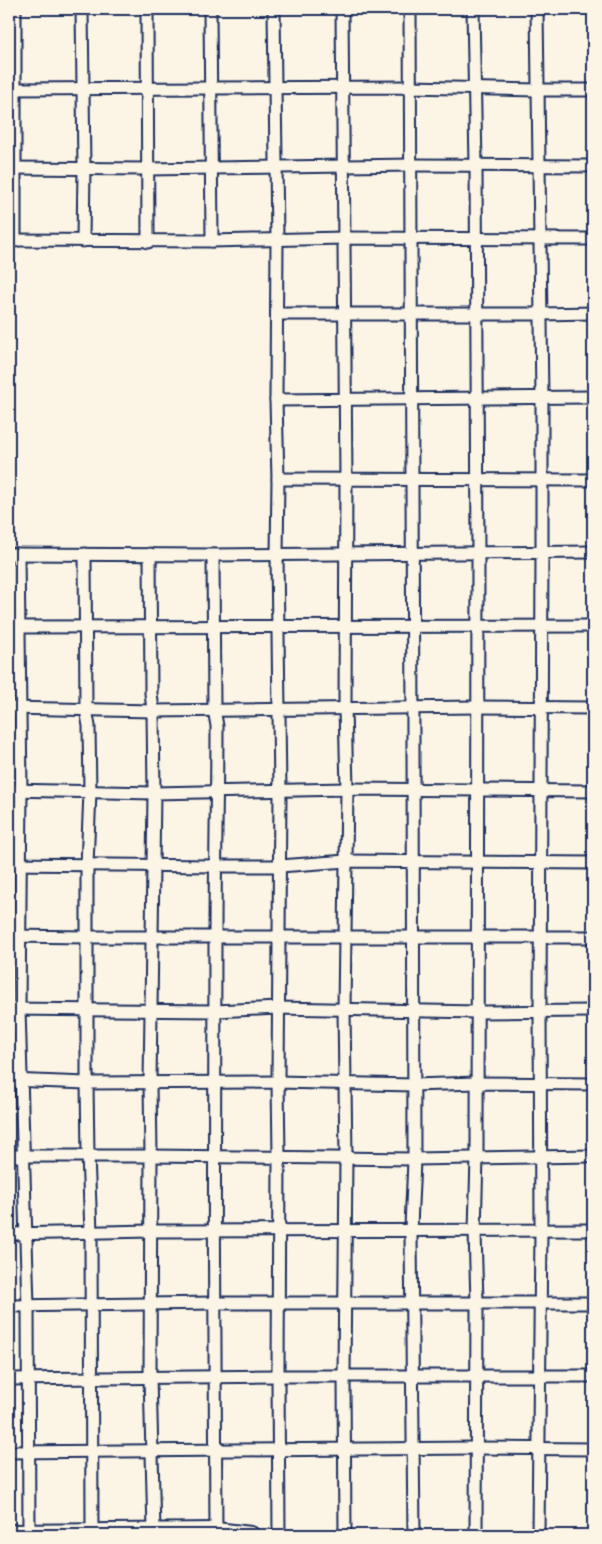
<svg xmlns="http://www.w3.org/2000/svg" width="602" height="1544" font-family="Mynerve,sans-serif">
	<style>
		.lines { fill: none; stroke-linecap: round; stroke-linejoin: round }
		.street-casing { stroke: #1b2f5e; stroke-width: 15 }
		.secondary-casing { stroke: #1b2f5e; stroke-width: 20 }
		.street { stroke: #fcf5e5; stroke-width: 11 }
		.secondary { stroke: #fcf5e5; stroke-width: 16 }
	</style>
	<rect width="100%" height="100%" fill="#fcf5e5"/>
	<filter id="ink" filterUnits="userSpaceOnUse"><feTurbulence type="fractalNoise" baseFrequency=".02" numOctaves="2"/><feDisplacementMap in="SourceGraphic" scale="10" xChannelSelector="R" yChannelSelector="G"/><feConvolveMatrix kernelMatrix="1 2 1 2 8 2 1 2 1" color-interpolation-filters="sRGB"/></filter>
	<g filter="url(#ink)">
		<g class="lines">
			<defs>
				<g id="street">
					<polyline points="15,9 15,241"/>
					<polyline points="82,9 84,168 83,241"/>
					<polyline points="147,9 148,242"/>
					<polyline points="210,9 212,241"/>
					<polyline points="274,9 277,239 276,400 278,479 277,555 280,791 278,1082 279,1157 278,1376 279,1535"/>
					<polyline points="342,9 346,479 345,708 347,789 344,1009 346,1158 344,1376 345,1535"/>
					<path d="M410 9C414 390 412 771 414 1152 414 1180 411 1208 411 1236 412 1336 413 1436 414 1535"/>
					<polyline points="473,9 476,165 478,553 477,1157 475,1231 477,1303 476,1535"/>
					<polyline points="537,9 542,398 542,552 540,1011 541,1230 538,1535"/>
					<polyline points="9,89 411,87 538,90 593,90"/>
					<polyline points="9,168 148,169 412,165 593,166"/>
					<polyline points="9,240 212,241 343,238 593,239"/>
					<polyline points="277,314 540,314 593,313"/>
					<polyline points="276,400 593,397"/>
					<polyline points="278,479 593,480"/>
					<polyline points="9,554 213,555 593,552"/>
					<polyline points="18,554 21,790 19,1009 28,1306 29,1533"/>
					<polyline points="85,554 86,709 89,726 90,792 87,865 87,1083 88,1155 91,1232 92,1532"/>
					<polyline points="150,554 151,693 153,711 154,793 150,1083 151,1156 150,1377 154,1531"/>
					<path d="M213 555 214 709 217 726C217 796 215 866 215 936 214 1134 214 1333 216 1531"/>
					<polyline points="9,627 593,626"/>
					<polyline points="9,708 153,711 477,707 593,708"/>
					<polyline points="9,790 154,793 347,789 593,791"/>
					<polyline points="9,864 215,866 280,866 346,861 593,863"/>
					<polyline points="9,936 88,937 593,937"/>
					<polyline points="9,1009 215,1011 278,1008 477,1012 593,1011"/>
					<polyline points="9,1080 87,1083 278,1082 413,1085 477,1083 593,1084"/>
					<polyline points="9,1156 151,1156 414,1159 593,1156"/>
					<polyline points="9,1234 151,1231 593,1230"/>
					<polyline points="9,1306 214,1303 593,1303"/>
					<polyline points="9,1379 278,1376 593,1376"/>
					<polyline points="9,1452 476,1448 593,1449"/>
				</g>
				<polyline id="secondary" points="9,1533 216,1531 251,1535"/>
			</defs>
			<use href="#street" class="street-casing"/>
			<use href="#secondary" class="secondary-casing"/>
			<use href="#street" class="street"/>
			<use href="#secondary" class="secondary"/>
		</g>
	</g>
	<rect width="602" height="1544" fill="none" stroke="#fcf5e5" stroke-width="30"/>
	<rect x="15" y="15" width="572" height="1514" fill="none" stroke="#1b2f5e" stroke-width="2" filter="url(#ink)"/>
</svg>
